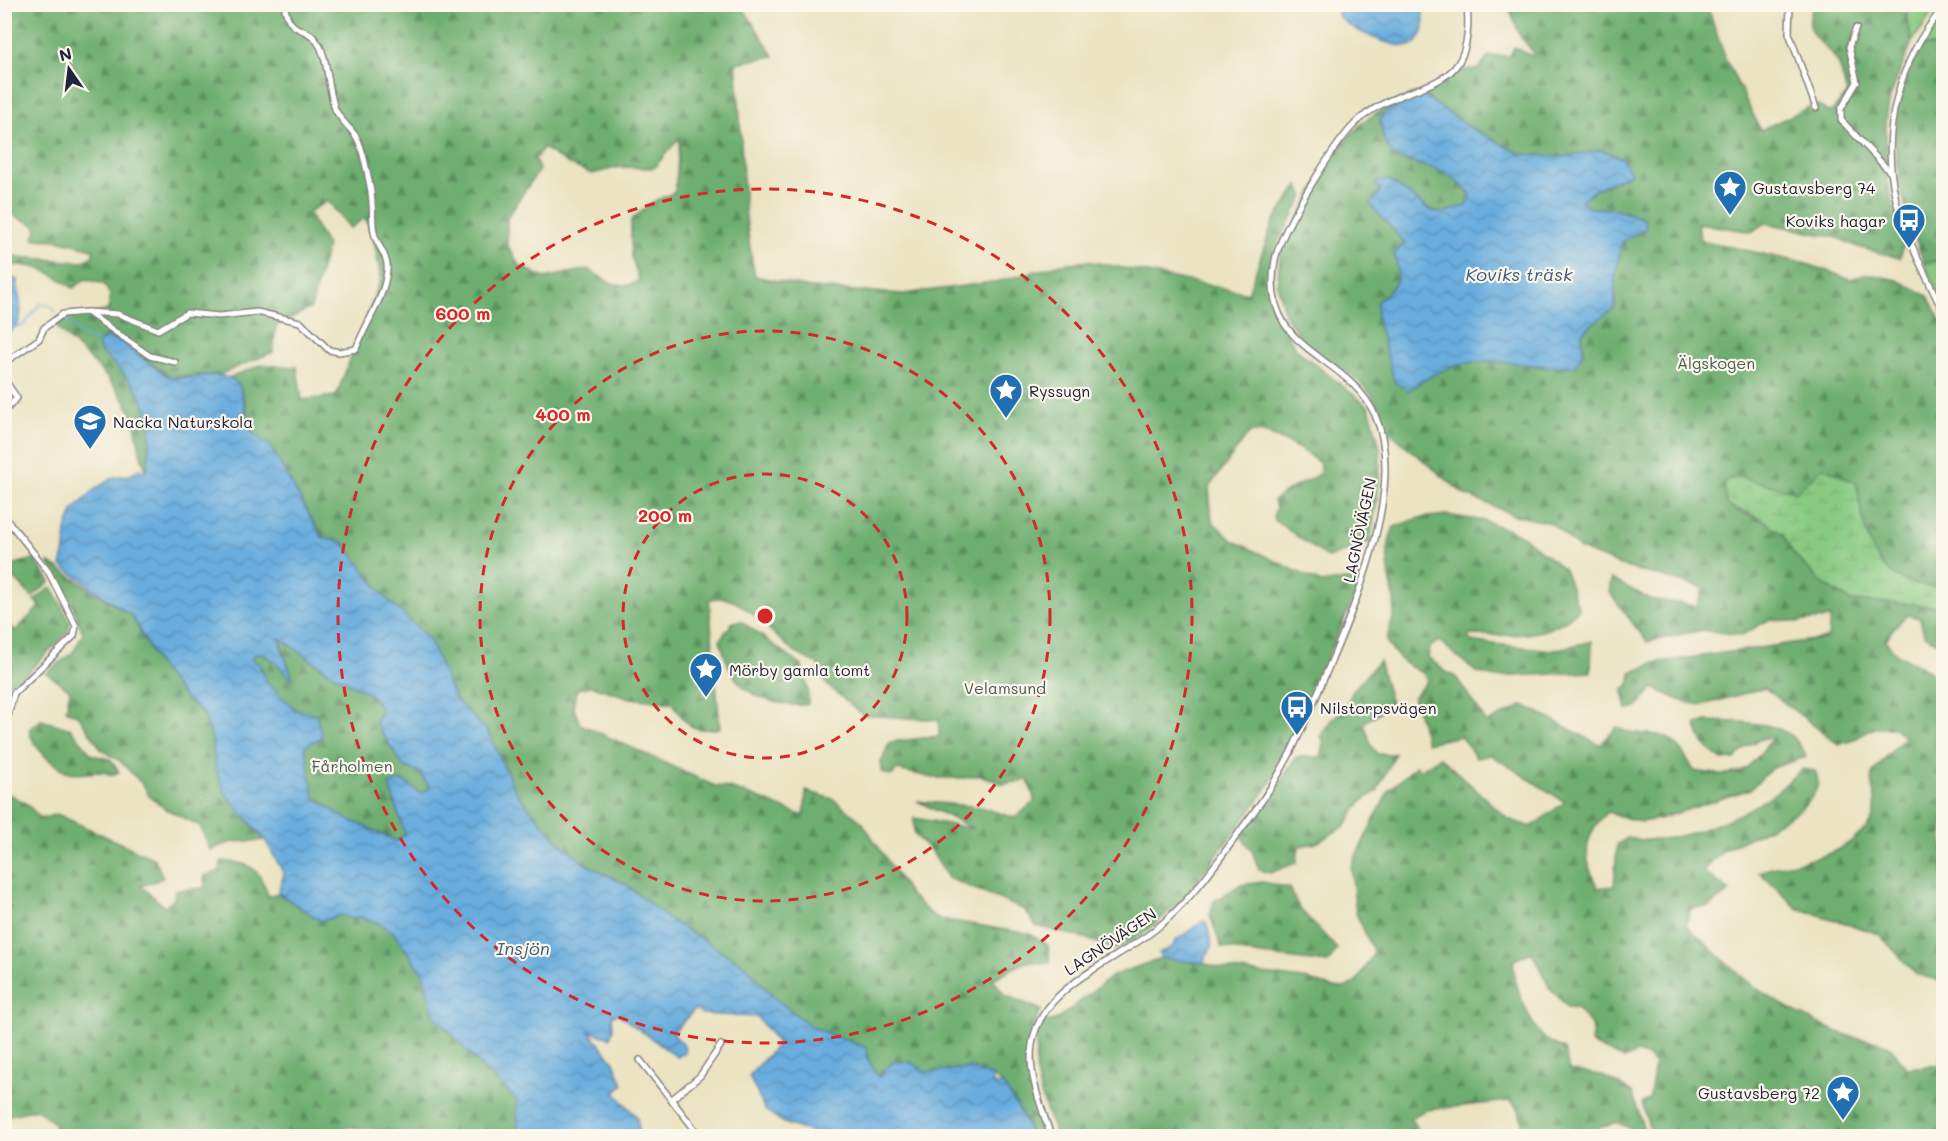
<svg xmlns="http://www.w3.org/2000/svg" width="1948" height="1141" font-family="Mali,sans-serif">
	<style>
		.grass { fill: url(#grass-tufts); stroke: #55765e; stroke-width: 1.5 }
		.forest { fill: url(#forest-firs); stroke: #486856; stroke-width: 1.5; fill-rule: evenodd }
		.wetland { fill: url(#wetland-marsh); stroke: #55765e; stroke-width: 1.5 }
		.water { fill: url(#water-waves); stroke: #46688c; stroke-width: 1.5; fill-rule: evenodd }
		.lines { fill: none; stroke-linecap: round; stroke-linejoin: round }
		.stream { stroke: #69adde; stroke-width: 1.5 }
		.minor-casing { stroke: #86827e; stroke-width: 8 }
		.minor { stroke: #fff; stroke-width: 5 }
		.ring { fill: none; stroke: #d62828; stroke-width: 3; stroke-dasharray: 10 8 }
		.labels { text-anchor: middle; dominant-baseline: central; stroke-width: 4.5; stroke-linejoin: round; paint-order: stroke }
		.poi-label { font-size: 16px; fill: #22223b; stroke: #fbf7ec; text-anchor: start }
		.park-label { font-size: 16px; fill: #465d54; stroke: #fbf7ec }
		.street-label { font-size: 16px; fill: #22223b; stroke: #fbf7ec }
		.water-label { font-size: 18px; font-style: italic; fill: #3e5a7c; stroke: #fbf7ec }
		.centre { fill: #d62828; stroke: #fbf7ec; stroke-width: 3 }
		.ring-label { font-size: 18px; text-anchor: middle; font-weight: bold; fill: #d62828; stroke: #fbf7ec; stroke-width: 4.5; stroke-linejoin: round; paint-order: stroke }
	</style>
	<defs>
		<pattern id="grass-tufts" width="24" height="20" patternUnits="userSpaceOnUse" patternTransform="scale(1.5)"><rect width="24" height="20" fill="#88ca82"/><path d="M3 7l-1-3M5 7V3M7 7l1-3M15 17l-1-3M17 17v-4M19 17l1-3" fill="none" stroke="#75ad71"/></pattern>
		<pattern id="forest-firs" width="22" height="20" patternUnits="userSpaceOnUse" patternTransform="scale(1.5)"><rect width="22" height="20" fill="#6eae70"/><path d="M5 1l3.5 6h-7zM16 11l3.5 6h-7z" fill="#5a8d5d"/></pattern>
		<pattern id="wetland-marsh" width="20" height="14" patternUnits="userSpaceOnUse" patternTransform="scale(1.5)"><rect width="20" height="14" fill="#88ca82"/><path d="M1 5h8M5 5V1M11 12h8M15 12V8" fill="none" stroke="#75ad71"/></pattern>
		<pattern id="water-waves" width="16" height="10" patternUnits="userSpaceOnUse" patternTransform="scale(1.5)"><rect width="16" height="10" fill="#69adde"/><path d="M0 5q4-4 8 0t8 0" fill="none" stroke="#568cb5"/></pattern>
	</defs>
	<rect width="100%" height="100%" fill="#fbf7ec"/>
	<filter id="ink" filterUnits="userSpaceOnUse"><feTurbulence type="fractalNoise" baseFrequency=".0167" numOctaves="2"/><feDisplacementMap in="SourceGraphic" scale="12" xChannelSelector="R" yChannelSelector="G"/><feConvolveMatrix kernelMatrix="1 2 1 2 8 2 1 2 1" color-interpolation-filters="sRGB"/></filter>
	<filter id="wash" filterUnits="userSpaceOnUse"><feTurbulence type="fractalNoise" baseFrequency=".008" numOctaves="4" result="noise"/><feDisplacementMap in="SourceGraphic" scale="24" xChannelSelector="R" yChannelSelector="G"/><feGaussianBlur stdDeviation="1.35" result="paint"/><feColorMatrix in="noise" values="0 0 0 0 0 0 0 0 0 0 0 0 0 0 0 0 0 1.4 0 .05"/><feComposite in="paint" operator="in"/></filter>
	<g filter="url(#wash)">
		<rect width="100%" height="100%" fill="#ebe3c2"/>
		<g class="grass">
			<polygon points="1912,5 1932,5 1936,8 1912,42 1906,13"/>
			<polygon points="1943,13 1943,48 1921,45"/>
			<polygon points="1943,259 1943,298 1941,300 1924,263"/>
		</g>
		<g class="forest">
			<path d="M5 5H741L774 56 736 63C743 134 740 206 755 276L810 288 904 294 1000 281 1062 264 1088 261 1248 293 1273 222 1298 186 1304 196 1274 250 1270 303 1296 349 1369 407 1381 450 1378 493 1370 542 1328 558 1277 522 1273 517 1276 508 1274 500C1287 489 1305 483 1320 473L1321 465C1309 452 1266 428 1249 433L1209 487 1212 521 1232 540 1321 583 1363 578 1322 670 1310 704 1286 756 1265 791 1184 899 1141 936 1115 950 1085 938 1036 926 1025 910 948 878 932 852 914 834V818L974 829 917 801 980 807 1015 818 1035 801 1028 780 1003 784 980 775 965 778H933L898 770 891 776 883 773 880 764 890 742 939 736V720L863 715 826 684 817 663C810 660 802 657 796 653 772 637 739 587 709 600L720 728C692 733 687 726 673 703L630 698 592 686 577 689 573 706 580 724 715 786C742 788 776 807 804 816L806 791 833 799 862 822 910 895 935 918 1030 934 1048 945 1050 963 1025 962 993 979 1005 995 1041 1010C1017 1057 1031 1091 1048 1136H1029L1028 1123 1015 1108 1003 1084 993 1077 971 1068 927 1072 910 1062 879 1078 867 1058 866 1048 812 1027 773 997 746 966 668 919 627 885 584 863 555 838 517 794 488 732 455 699 429 639 383 595 343 543 322 537 270 446 251 432C247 413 246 390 230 377L261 365 297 367 302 400 336 396 381 279 373 235 365 218 350 228 328 201 308 212 327 246 311 308 276 326 273 352 221 374 171 377 119 340 100 351C121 370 147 393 150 424 151 439 148 456 147 471 137 453 139 432 131 413 116 380 83 354 58 329L56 323C65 312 70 316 83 315 91 315 100 312 108 310L110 295 104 284 86 279 73 288C53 273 34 262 8 266L5 262 4 221 13 232 7 244 11 255 19 257 82 262 93 256V249L57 240 33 239 37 231 35 225 14 216 5 207 10 199 4 192ZM680 137 675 192 653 202 631 220V256L639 280C620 293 606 280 588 269L544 278 519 265 507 245V217L539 170 535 159 543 148 569 164 592 174 619 167 654 168Z"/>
			<path d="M1508 5H1707L1725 58 1761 130 1815 104 1830 113 1847 94C1844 84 1842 70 1837 61 1822 39 1800 36 1814 5H1888L1891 8 1906 13 1912 42 1890 97 1886 121 1887 181 1904 243 1900 258 1858 247 1838 238 1766 223 1751 232 1698 223 1700 240 1804 263 1850 279 1868 274 1897 280 1928 296 1943 326V587C1872 587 1867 543 1856 483L1824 468 1796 492 1735 476 1724 483 1734 510 1762 519 1783 535 1793 553 1822 583 1851 601 1943 606V647L1924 634 1920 618 1907 615 1892 630 1886 640C1896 665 1934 660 1943 690V982L1916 974 1879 934 1797 908 1759 872C1787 861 1817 863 1844 846 1861 835 1879 821 1875 799 1874 792 1870 784 1872 776 1873 770 1899 743 1905 738L1895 728H1874L1849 742 1838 744 1765 688 1702 705 1684 702 1653 688 1636 708 1627 710 1623 691 1630 683 1631 673 1653 663 1828 638 1830 618 1797 622 1770 619 1742 635 1702 630 1647 642 1609 592 1611 579 1650 599 1697 606 1704 588 1625 567 1580 549 1551 523 1514 515 1464 494 1388 431 1371 394 1354 377 1306 345 1285 315 1277 284 1281 250 1312 192 1349 136 1363 122 1390 104 1444 82 1459 70 1479 69 1489 56H1510L1514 47 1532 56 1534 53 1520 36ZM1422 95 1469 127 1521 154 1561 157 1602 150 1622 158 1630 172C1615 184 1593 187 1581 201L1590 208 1616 209 1644 218 1636 232 1622 242 1615 277V307L1582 332 1583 353 1547 368 1502 359 1454 364 1431 375 1408 390 1377 302C1397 283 1403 281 1394 254L1405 243 1370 204 1389 180 1429 209 1441 213 1467 206 1471 195C1453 174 1434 166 1407 162Z"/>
			<path d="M1920 45 1944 48 1943 259 1924 263C1895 183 1879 125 1920 45Z"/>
			<path d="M1446 515 1485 521 1519 534 1564 569 1579 609C1550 640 1509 635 1470 635L1468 639 1474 642 1554 650 1592 641 1591 672 1496 677 1476 672 1439 641 1430 647 1428 657 1446 672 1456 677 1487 723 1524 705 1600 745 1617 727C1632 737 1652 731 1667 738 1680 744 1687 759 1694 771 1741 778 1745 775 1772 738 1757 738 1744 746 1735 759L1722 760C1708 750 1699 741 1696 724L1707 721C1742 723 1792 717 1806 757L1772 768 1750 789 1659 819 1640 822 1607 812C1583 836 1582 859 1598 888L1614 886 1617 845 1627 838C1670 848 1740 818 1775 793 1785 786 1792 776 1803 769L1815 771C1834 806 1749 836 1728 848 1718 854 1711 863 1703 871L1730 891 1708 907 1691 908 1686 925C1709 946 1732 970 1758 989 1777 1003 1820 1026 1843 1034 1878 1048 1882 1028 1906 1068L1940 1065V1051L1943 1045V1136H1652L1642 1103 1649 1100 1655 1064 1648 1057 1637 1053 1624 1059 1591 1043 1593 1028 1576 1007 1568 1008 1549 987 1532 952 1514 960C1510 977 1530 1024 1543 1037 1548 1042 1557 1045 1564 1049L1569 1070 1601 1075 1632 1092 1644 1130 1640 1133 1617 1122 1598 1128 1599 1136H1544L1523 1129 1519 1109 1510 1101 1426 1110 1410 1118 1418 1130 1436 1136H1056C1040 1095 1028 1067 1041 1023L1058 1019 1112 976 1161 958 1203 963 1224 969 1310 980 1330 987 1345 988 1356 982 1374 953 1356 913 1351 866 1389 790 1416 766 1420 770 1440 757 1508 819 1531 827 1565 802 1491 755 1476 758 1461 736 1427 743 1413 698 1427 681 1423 673C1406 666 1395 656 1386 641 1390 628 1396 613 1394 600 1390 573 1382 554 1394 527L1419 518Z"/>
			<polygon points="35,559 50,582 32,597 14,578 5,587 5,566"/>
			<polygon points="48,562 132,616 158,665 184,697 205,716 211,735 216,769 239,809 265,840 232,842 210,850 200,826 166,809 149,796 144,786 120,761 101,749 79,716 66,710 70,690 46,673 73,652 83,633 71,602"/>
			<polygon points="52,587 70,622 68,632 8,693 5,714 5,620 15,631 40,606 34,600"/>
			<path d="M741 621 802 666 808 689V704C796 707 787 704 775 702 740 694 729 674 720 640L733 622Z"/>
			<polygon points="279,637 327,671 370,694 382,710 375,722 403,766 419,772 430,787 421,794 403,781 393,801 401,818 405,834 397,841 343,817 314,797 296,710 267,683 260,665 251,659 258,652 274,661 292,679"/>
			<polygon points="1379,661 1391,704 1364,723 1371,745 1377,754 1395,754 1377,791 1361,802 1345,826 1316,843 1299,846 1296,863 1270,873 1259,870 1252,851 1240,835 1274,793 1296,757 1321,757 1324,743 1321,735 1331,720 1345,708 1354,689"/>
			<path d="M41 720 71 729 92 755 110 759 119 772 112 775C96 768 89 776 74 773 57 771 31 746 29 729Z"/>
			<path d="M5 792 27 804 41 819 57 814 155 859 163 878 141 886 165 907 174 899 175 890 205 888 204 876 220 871 221 861C250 863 259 866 268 896L278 893 321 921 341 915 352 919 360 917 377 922 393 932 423 973 434 1015 485 1070 518 1100V1136H450L348 1127 322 1136H53L55 1124 37 1109 5 1116Z"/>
			<polygon points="1263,882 1289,888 1300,909 1337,949 1328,963 1261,955 1221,947 1210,915 1214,901 1240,885"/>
		</g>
		<path class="wetland" d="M1824 467 1856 483C1867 543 1872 587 1943 587V606L1851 601 1822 583 1793 553 1783 535 1762 519 1727 505 1724 483 1735 476 1796 492Z"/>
		<g class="water">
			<path d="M1340 5H1420C1426 19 1426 33 1415 44 1399 52 1348 30 1338 15Z"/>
			<path d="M1422 95 1469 127 1521 154 1561 157 1602 150 1622 158 1631 173C1615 182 1593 187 1581 201L1590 208 1616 209 1644 219 1646 228 1622 242 1615 277V307L1582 332 1583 353 1575 366C1501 370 1478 341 1409 390L1395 383 1377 320V302C1397 283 1403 281 1394 254L1405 243 1370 204 1380 192 1376 182 1389 180 1429 210 1441 213 1466 206 1471 195C1445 164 1428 169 1394 157L1384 140 1380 120 1385 112Z"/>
			<path d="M5 262 9 276 17 280C19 302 29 325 5 334Z"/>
			<path d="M109 337C134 344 153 371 171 377 195 383 215 365 239 384L251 432 270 446 322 537 343 542 383 595 429 639 455 699 488 732 517 794 555 838 584 863 627 885 668 919 746 966 773 997 812 1027 867 1048V1058L879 1077 893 1062H910L927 1072 971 1068 993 1077V1085L1003 1084C1012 1101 1028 1118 1029 1136H903L899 1128 882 1136H822L784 1123 765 1110 749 1076 775 1047 777 1042 757 1017 702 1014 695 1009 673 1033C677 1042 685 1040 685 1052L677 1057 618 1014 612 1016 613 1030 610 1038 589 1031 614 1062 623 1084 615 1093 637 1117 640 1136H518L517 1100 485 1070 434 1015 423 973 393 932 377 922 360 917 352 919 341 915 321 921 278 893 284 874 265 840 225 793 216 769 211 735 205 716 184 697 158 665 132 616 61 566 65 550 66 530 73 511 95 489 114 477 131 475 138 469 147 471C148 456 151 439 150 424 147 393 121 370 100 351L98 342ZM280 638 327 671 370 694 382 710 375 722 403 766 419 772 430 787 421 794 403 781 389 784 405 834 397 841 343 817 314 797 305 746 322 737 316 714 296 710 267 683 260 665 251 659 259 652 274 661 293 680C290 665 280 652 280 638Z"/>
			<polygon points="1203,921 1207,923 1212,947 1203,963 1161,958 1159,953 1173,947 1175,941"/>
		</g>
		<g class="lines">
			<g class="stream">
				<polyline points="64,318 84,337 98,342"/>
				<polyline points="18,326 23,326 40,304 51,306 56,312"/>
			</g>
		</g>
	</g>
	<g filter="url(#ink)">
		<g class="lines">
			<defs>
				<g id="minor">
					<polyline points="1790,4 1789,33 1816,108"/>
					<path d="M1944 7C1898 60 1880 132 1896 200 1906 239 1927 277 1944 314"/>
					<polyline points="1856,28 1849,47 1857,82 1841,109 1841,120 1891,173"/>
					<path d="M87 312 118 314 158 330 187 313 219 316 257 312 300 322 329 350 339 352 356 349C366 322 384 300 387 270 389 256 376 245 374 232 372 223 373 213 372 204 372 191 363 149 357 138 351 128 339 119 335 109 328 90 328 58 318 43 305 22 290 39 284 4"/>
					<polyline points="4,363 39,339 44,328 63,314 87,312 150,356 175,362"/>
					<polyline points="4,379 17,398 4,412"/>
					<polyline points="4,516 48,571 76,626 74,636 14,693 4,731"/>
					<polyline points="640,1060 700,1136"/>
					<polyline points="671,1100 700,1076 721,1045"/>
					<path d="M1051 1136C1044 1115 1035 1093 1032 1070 1021 991 1108 968 1157 928 1195 897 1222 855 1251 816 1289 766 1306 719 1331 662 1358 597 1406 484 1375 415 1347 352 1258 353 1275 260 1281 229 1337 138 1361 118 1416 74 1476 100 1467 4"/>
				</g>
			</defs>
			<use href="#minor" class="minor-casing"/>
			<use href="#minor" class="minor"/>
		</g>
	</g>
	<g class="ring">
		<circle cx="765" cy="616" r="142"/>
		<circle cx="765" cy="616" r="285"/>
		<circle cx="765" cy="616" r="427"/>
	</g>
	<defs>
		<symbol id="sight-pin" viewBox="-11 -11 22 30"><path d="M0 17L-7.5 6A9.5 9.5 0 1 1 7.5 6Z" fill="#1f6fb2" stroke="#fbf7ec"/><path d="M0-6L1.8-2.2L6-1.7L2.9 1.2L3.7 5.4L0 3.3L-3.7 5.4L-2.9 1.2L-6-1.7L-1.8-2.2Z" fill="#fff"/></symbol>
		<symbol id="bus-pin" viewBox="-11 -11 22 30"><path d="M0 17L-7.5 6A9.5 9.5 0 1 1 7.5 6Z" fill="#1f6fb2" stroke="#fbf7ec"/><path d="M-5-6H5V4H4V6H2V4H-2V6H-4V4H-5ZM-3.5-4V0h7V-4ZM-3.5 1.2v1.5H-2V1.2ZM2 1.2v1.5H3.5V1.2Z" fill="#fff"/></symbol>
		<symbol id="school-pin" viewBox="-11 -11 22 30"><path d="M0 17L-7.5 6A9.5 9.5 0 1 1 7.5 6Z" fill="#1f6fb2" stroke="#fbf7ec"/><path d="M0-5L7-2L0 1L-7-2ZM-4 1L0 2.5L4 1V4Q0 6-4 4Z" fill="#fff"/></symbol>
	</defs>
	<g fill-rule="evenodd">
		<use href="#sight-pin" x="1711" y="168" width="38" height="52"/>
		<use href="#bus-pin" x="1890" y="201" width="38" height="52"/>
		<use href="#sight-pin" x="987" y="371" width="38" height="52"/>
		<use href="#school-pin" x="71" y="402" width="38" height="52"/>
		<use href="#sight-pin" x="687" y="650" width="38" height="52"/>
		<use href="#bus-pin" x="1278" y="688" width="38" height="52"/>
		<use href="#sight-pin" x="1824" y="1073" width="38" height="52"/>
	</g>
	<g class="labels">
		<g class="poi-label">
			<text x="1753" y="187">Gustavsberg 74</text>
			<text x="1886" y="220" text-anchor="end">Koviks hagar</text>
			<text x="1029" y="390">Ryssugn</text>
			<text x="113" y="421">Nacka Naturskola</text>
			<text x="729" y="669">Mörby gamla tomt</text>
			<text x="1320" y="707">Nilstorpsvägen</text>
			<text x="1820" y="1092" text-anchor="end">Gustavsberg 72</text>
		</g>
		<g class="park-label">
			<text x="1716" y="362">Älgskogen</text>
			<text x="1005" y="687">Velamsund</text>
			<text x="352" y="765">Fårholmen</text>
		</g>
		<g class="street-label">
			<text transform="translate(1359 530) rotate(-78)">LAGNÖVÄGEN</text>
			<text transform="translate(1110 941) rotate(-34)">LAGNÖVÄGEN</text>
		</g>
		<g class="water-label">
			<text x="1519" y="274">Koviks träsk</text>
			<text x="523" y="948">Insjön</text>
		</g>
	</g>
	<circle cx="765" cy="616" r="9" class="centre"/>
	<g class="ring-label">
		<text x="463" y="320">600 m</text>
		<text x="563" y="421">400 m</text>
		<text x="665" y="522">200 m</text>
	</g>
	<rect width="1948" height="1141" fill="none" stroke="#fbf7ec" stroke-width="24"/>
	<g transform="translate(69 69) rotate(346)" stroke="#fbf7ec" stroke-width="4.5" paint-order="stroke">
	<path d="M0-4.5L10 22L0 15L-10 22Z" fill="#22223b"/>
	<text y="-9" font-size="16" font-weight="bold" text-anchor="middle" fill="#22223b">N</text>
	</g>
</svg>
